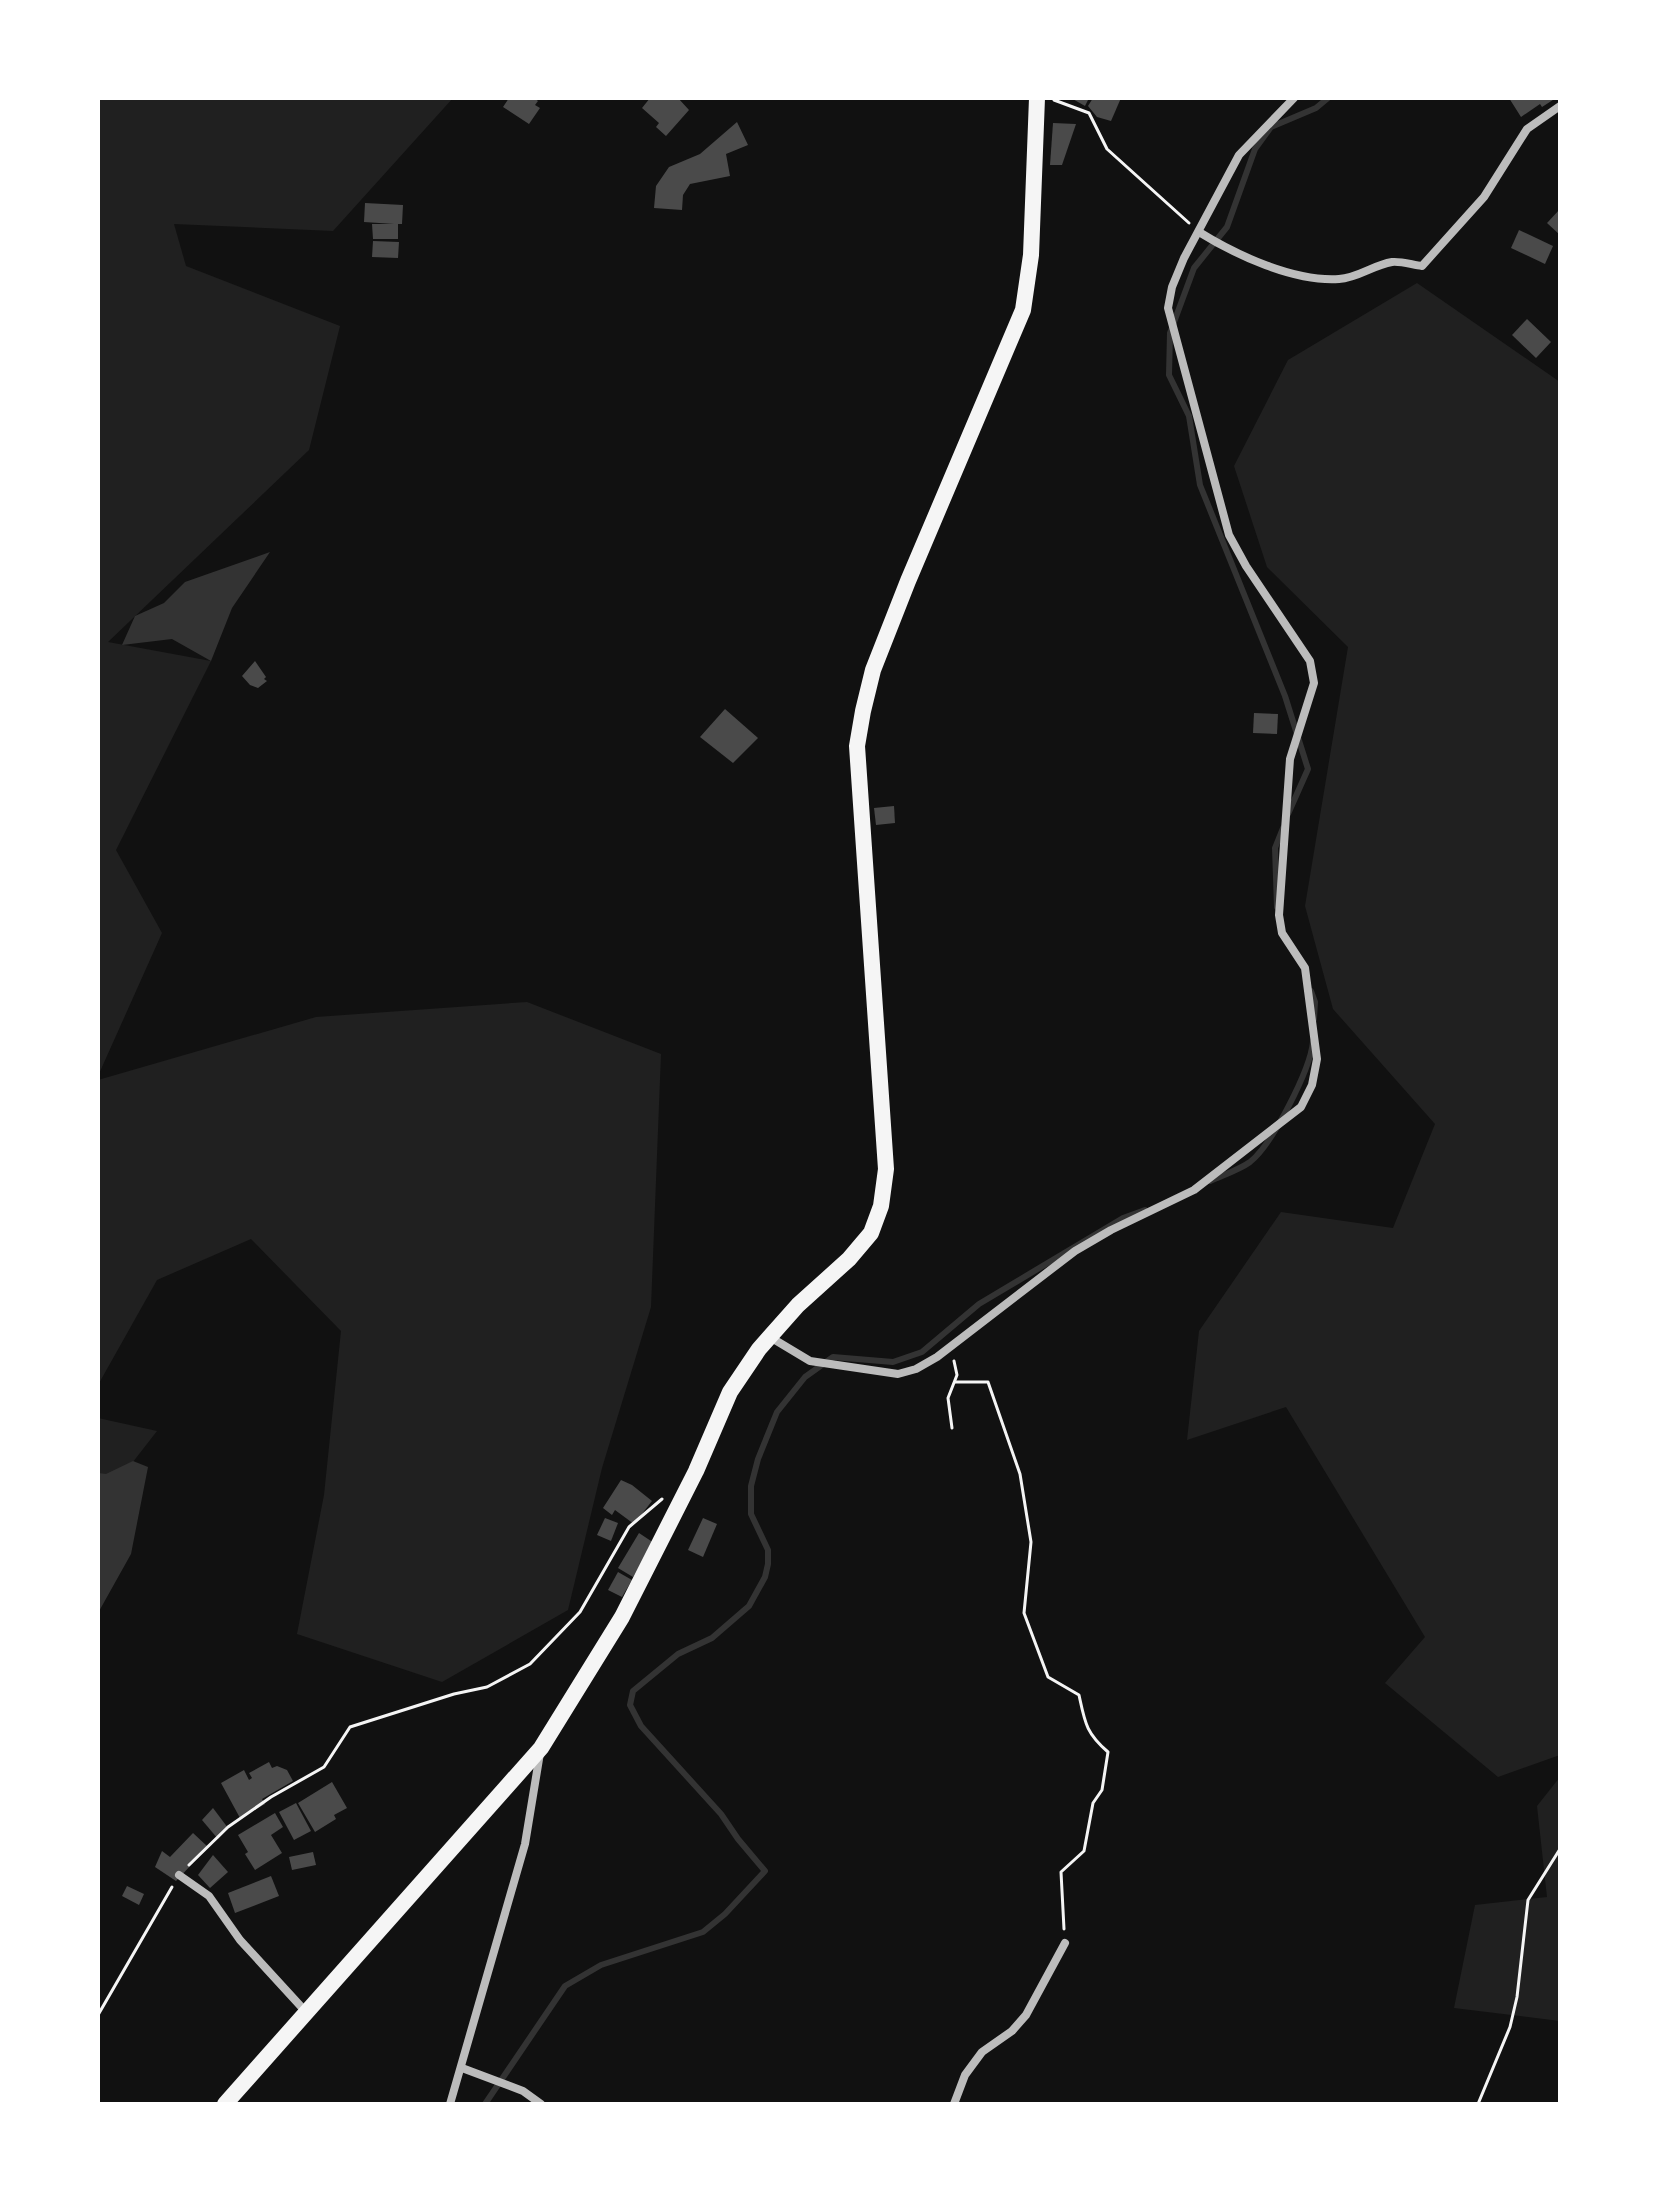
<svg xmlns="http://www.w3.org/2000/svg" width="1658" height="2202" font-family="'Sofia Sans Condensed',sans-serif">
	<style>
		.green { fill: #202020 }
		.water { fill: #333 }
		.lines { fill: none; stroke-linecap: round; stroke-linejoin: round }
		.stream { stroke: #333; stroke-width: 6 }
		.building { fill: #4a4a4a }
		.path { stroke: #f5f5f5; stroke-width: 3 }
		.minor { stroke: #bcbcbc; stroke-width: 8 }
		.secondary { stroke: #f5f5f5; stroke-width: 16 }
	</style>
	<rect width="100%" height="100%" fill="#111"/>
	<g class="green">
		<polygon points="98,98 453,98 333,231 174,224 186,266 340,326 309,450 108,642 211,661 116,850 162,933 98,1076"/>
		<polygon points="1417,283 1560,382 1560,1755 1498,1777 1385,1683 1425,1637 1286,1407 1187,1440 1199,1331 1281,1212 1393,1228 1435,1124 1333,1009 1305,906 1348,647 1267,567 1234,466 1288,360"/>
		<polygon points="527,1002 661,1054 651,1307 602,1468 568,1610 442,1682 297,1634 324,1495 341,1331 251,1239 157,1280 98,1385 98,1080 316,1017"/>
		<polygon points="98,1418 157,1431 115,1485 98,1481"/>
		<polygon points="1560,1777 1560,2021 1454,2008 1475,1905 1547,1897 1537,1806"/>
	</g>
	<g class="water">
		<polygon points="270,552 232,608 211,661 172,639 122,645 135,616 164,603 185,582"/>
		<polygon points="133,1461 148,1467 131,1554 98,1613 98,1473 106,1474"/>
	</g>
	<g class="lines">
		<g class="stream">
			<polyline points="1288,814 1308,769 1285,696 1200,485 1189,416 1169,375 1170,333 1194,268 1227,227 1255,149 1271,127 1316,108 1328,98"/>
			<polyline points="1277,907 1275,848 1283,828"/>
			<polyline points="1311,991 1315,1002 1314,1019"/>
			<path d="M1210 1181C1223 1175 1239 1170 1250 1162 1272 1145 1310 1070 1313 1042"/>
			<polyline points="485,2104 565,1986 601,1965 703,1932 725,1914 765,1871 738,1839 721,1814 641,1726 630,1705 633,1691 678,1654 712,1638 749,1606 765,1577 768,1564 768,1550 751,1514 751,1486 758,1459 777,1412 805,1377 833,1357 893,1362 922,1352 979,1304 1123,1218 1145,1210"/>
		</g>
	</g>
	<g class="building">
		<polygon points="509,98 534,98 538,101 535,105 540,108 529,124 503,107"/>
		<polygon points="650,98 678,98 689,110 666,136 656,127 659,123 642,108"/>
		<polygon points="1071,98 1089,98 1085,106"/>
		<polygon points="1093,98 1121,98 1111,121 1097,117 1088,106"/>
		<polygon points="1509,98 1556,98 1542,107 1540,104 1521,117"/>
		<polygon points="737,122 748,145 726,154 730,176 690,184 683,195 682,210 654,208 656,186 669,167 700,154"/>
		<polygon points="1053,123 1076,124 1062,165 1050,165"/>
		<polygon points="365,203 403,205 402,224 398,224 398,239 373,239 372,224 394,224 364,222"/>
		<polygon points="1560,209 1560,235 1547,223"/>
		<polygon points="1519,230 1553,246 1545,264 1511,248"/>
		<polygon points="373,241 399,242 398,258 372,257"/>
		<polygon points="1527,319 1551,342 1536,358 1512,335"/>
		<polygon points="255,661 266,677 264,679 267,681 258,688 250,685 242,676"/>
		<polygon points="725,709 758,738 733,763 700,737"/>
		<polygon points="1254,713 1278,714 1277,734 1253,733"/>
		<polygon points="894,806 895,823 876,825 874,808"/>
		<polygon points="621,1480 632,1485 652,1501 634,1524 615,1510 612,1515 603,1508"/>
		<polygon points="605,1518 618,1523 611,1541 597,1535"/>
		<polygon points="703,1518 717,1524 703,1557 688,1550"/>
		<polygon points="639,1533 654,1543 633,1577 618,1568"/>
		<polygon points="618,1572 632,1580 622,1597 608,1590"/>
		<polygon points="269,1762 272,1768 277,1766 287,1770 293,1781 262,1799 265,1804 240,1818 221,1783 244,1770 249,1780 252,1778 249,1773"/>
		<polygon points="332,1782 347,1808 334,1815 336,1819 315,1832 298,1803"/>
		<polygon points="296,1803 311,1831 294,1840 279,1812"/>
		<polygon points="213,1808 228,1828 218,1839 202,1820"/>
		<polygon points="275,1813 283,1827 271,1835 282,1853 255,1870 245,1854 248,1852 238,1835"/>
		<polygon points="193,1833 208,1847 176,1881 155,1867 162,1851 170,1857"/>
		<polygon points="313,1852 316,1865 292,1870 289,1857"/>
		<polygon points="213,1855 228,1872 210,1888 198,1875"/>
		<polygon points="271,1876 279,1896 235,1913 228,1893"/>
		<polygon points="127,1886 144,1894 139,1905 122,1896"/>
	</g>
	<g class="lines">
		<g class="path">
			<polyline points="1054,100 1089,113 1107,149 1189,223"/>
			<path d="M955 1382H988L1020 1474 1031 1542 1024 1613 1048 1677 1079 1695C1085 1723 1086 1733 1108 1752L1102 1790 1093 1803 1084 1851 1061 1872 1064 1929"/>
			<polyline points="952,1428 948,1398 957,1375 954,1361"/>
			<polyline points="189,1865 228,1827 271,1797 324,1767 350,1727 454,1694 487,1687 530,1664 580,1612 629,1527 662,1499"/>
			<polyline points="98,2015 172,1887"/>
			<polyline points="1478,2104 1510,2027 1517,1997 1528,1900 1560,1849"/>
		</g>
		<g class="minor">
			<path d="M1199 232C1236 255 1294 282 1339 279 1358 278 1373 265 1392 262 1401 261 1413 265 1422 266L1484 197 1527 129 1560 106"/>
			<polyline points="770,1337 810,1361 898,1374 916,1369 937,1357 1075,1251 1111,1230 1194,1190 1301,1107 1312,1085 1317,1059 1305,968 1282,933 1279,915 1290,759 1314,683 1310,661 1246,566 1229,535 1168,308 1172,287 1184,258 1239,155 1294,98"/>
			<polyline points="179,1875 209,1896 240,1940 306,2012"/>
			<polyline points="462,2068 523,2091 541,2104"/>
			<polyline points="450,2104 525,1844 540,1753"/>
			<polyline points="954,2104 965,2075 982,2052 1012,2031 1026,2015 1065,1943"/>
		</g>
		<polyline class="secondary" points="225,2104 541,1748 622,1617 696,1471 730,1392 759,1349 798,1305 849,1259 871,1233 881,1206 886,1169 857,746 863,711 873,670 908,581 1023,310 1031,255 1037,98"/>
	</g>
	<rect width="1658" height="2202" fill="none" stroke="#ffffff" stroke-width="200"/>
</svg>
